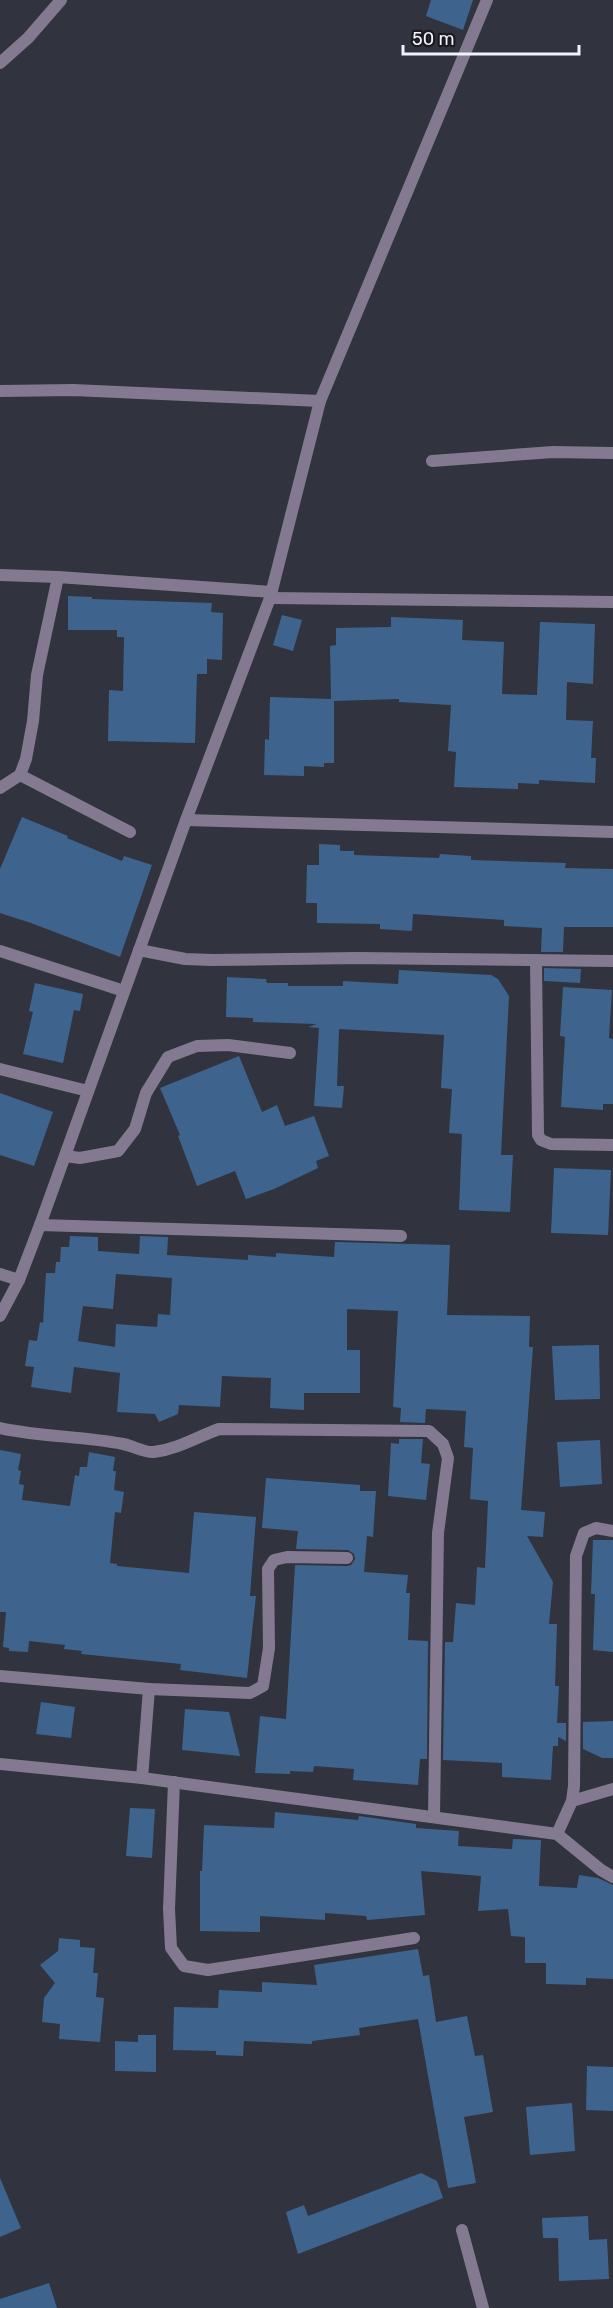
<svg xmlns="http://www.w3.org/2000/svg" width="613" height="2308" font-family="Rubik,sans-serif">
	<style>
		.building { fill: #3e648d; fill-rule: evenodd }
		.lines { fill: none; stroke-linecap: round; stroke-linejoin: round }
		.service { stroke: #837a91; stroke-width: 12 }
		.minor { stroke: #837a91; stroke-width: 12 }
		.tertiary { stroke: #837a91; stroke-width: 12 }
	</style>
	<rect width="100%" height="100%" fill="#31333f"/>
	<g class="building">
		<polygon points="431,0 473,0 463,30 426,16"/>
		<polygon points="68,596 92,597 92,599 212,603 211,612 223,613 222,660 207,659 207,674 197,674 195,743 108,741 109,690 123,691 124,637 117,637 117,630 68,630"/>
		<polygon points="282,615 302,620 293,651 273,645"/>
		<polygon points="391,617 463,620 462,640 504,642 502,694 537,695 540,622 595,624 593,684 567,682 566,720 593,721 591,758 596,758 595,783 539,780 539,784 518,783 518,789 454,787 456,752 448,751 451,705 399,702 399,699 334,701 334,763 324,763 324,767 304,766 304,776 264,775 265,739 269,740 270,697 331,699 330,646 336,645 336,628 391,627"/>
		<polygon points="22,817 68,836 67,838 122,861 124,856 152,865 120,957 31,923 0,913 0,869"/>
		<polygon points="319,844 340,845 340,851 354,851 354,855 439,858 440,854 471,856 471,860 566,863 565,868 613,869 613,927 564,927 563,952 541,952 542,928 504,926 504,920 413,914 412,931 380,929 380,924 317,923 317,903 306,903 307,865 319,865"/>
		<polygon points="544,968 581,969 580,983 544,981"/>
		<polygon points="399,970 491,975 498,979 509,996 501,1155 513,1155 510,1212 459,1210 462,1134 449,1133 452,1089 441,1088 444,1035 339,1029 337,1086 344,1086 342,1108 314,1106 319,1028 308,1027 317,1024 253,1022 253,1018 226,1017 227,977 266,979 267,983 288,983 288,986 343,986 343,981 398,984"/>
		<polygon points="35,983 83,994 80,1011 74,1010 63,1063 23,1054 33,1012 29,1011"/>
		<polygon points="563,987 612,990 609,1038 613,1039 613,1104 603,1104 603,1110 561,1107 565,1037 560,1036"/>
		<polygon points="239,1056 262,1112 277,1105 285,1126 314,1116 329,1156 316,1161 318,1168 274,1189 246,1199 235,1171 197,1186 178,1136 180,1135 160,1088"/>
		<polygon points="0,1093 53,1112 34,1166 0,1155"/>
		<polygon points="554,1168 611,1170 608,1235 551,1233"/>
		<path d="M70 1236 98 1237V1251L139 1254 140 1236 168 1237 167 1255 248 1260V1255L276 1257V1253L334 1257 335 1242 450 1245 447 1315 530 1316 529 1347H533L521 1510 545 1512 543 1537 527 1536 553 1582 549 1624H557L555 1686H559L557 1723H566V1741L558 1737V1746H553L551 1780 502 1777V1763L443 1760 445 1642H453L456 1603 475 1605 477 1567 485 1568 488 1501 470 1499 473 1448 464 1447 466 1411 426 1409 425 1423 400 1422 401 1408 393 1407 398 1311 347 1309V1350H360V1393H304V1410L270 1408 271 1378 222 1376 220 1407 179 1405 178 1414 159 1422 155 1414 117 1412 120 1373 74 1367 71 1393 31 1387 34 1367 25 1366 29 1340 37 1341 40 1322 43 1323 46 1273H55L56 1262H60L61 1247H69ZM116 1274 172 1278 170 1315 158 1314 157 1327 116 1324 115 1347 78 1341 83 1306 113 1309Z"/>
		<polygon points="599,1345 600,1399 555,1400 552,1346"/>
		<polygon points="399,1439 423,1439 421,1463 430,1464 426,1500 388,1496 391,1443 399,1444"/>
		<polygon points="600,1440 602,1484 560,1487 557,1442"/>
		<polygon points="0,1450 21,1454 18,1470 21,1471 19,1484 24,1485 22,1500 70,1506 75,1475 79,1476 80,1467 87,1467 89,1452 115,1457 113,1471 116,1471 114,1490 124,1492 121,1513 115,1512 110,1563 117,1564 117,1566 189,1573 194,1512 256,1517 250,1596 256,1596 247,1678 180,1670 181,1664 81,1654 82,1651 64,1649 65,1645 29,1641 28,1652 9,1651 9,1648 3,1647 6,1612 0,1612"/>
		<polygon points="266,1478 360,1485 360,1491 376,1491 373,1537 367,1536 364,1572 408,1575 406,1593 410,1593 408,1640 428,1641 427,1759 420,1759 418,1785 353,1780 354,1769 314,1766 313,1772 290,1771 290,1774 255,1773 260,1716 286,1719 295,1565 347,1566 351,1565 355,1559 354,1554 348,1550 296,1549 298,1531 262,1528"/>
		<polygon points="593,1540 613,1540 613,1652 593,1650 595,1594 591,1594"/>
		<polygon points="41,1702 75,1707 71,1738 36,1734"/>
		<polygon points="185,1709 229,1712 240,1756 182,1750"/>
		<polygon points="613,1721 613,1758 602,1758 583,1749 583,1722"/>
		<polygon points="130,1808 155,1809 152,1858 126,1856"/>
		<polygon points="275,1812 358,1820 359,1816 416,1824 416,1828 459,1831 458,1846 512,1849 513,1839 541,1840 539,1886 577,1888 579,1875 598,1878 613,1885 613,1979 586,1978 586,1985 546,1984 546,1963 525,1963 525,1937 511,1936 508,1909 478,1911 481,1876 421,1871 425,1915 367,1920 366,1916 325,1913 325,1920 260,1916 260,1932 200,1931 200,1871 202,1871 204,1825 274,1828"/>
		<polygon points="59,1938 80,1940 80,1947 95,1948 93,1973 98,1973 96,1997 104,1998 100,2042 59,2039 60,2024 42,2022 44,1998 55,1983 40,1965 58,1951"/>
		<polygon points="418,1949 423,1976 429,1975 436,2022 467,2016 475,2056 483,2055 493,2112 464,2117 476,2183 448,2188 418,2019 359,2028 360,2035 312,2041 312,2044 244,2041 243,2056 216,2055 216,2051 173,2050 174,2007 218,2008 219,1990 262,1992 262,1982 317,1985 314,1965"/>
		<polygon points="138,2035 156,2035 156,2072 115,2071 115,2041 138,2042"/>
		<polygon points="587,2066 613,2067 613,2111 586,2110"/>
		<polygon points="572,2103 575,2151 530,2155 526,2107"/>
		<polygon points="421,2173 437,2181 443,2198 298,2254 286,2212 304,2205 308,2216"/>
		<polygon points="0,2178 21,2228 0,2237"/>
		<polygon points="588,2216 589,2240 607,2239 609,2279 559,2281 558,2238 543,2238 542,2218"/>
		<polygon points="49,2283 57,2308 0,2308 0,2299"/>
	</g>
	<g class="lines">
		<polyline class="service" points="65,1156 80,1158 118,1151 135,1129 146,1093 168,1057 197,1046 228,1045 290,1053"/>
		<g class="minor">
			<polyline points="0,391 73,390 320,401"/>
			<polyline points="432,461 553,452 613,453"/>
			<polyline points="0,575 58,577"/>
			<polyline points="270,598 613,602"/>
			<polyline points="20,775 130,832"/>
			<polyline points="0,788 20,775 26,759 33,721 37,675 58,577 272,592"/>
			<polyline points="186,820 613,832"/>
			<polyline points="139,950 185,959 212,960 357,958 613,961"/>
			<polyline points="0,951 124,991"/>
			<polyline points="536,960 538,1135 541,1140 551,1144 613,1145"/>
			<polyline points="0,1069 88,1091"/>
			<polyline points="40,1225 401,1236"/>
			<polyline points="0,1274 19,1280"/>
			<polyline points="0,1316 19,1280 40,1225 186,820 270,598 320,401 487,0"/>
			<path d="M0 1428C41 1437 83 1436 123 1444 134 1446 144 1453 154 1452 178 1449 197 1437 219 1429L429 1431 443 1444 448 1458 438 1533 434 1817"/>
			<polyline points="0,1676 149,1689 250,1693 263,1686 269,1648 268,1569 274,1560 287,1557 347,1558"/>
			<polyline points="0,1764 142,1778 557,1834 601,1870 613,1877"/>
			<polyline points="142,1778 149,1689"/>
			<polyline points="174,1782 169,1909 171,1948 184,1966 208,1970 414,1938"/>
			<polyline points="572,1801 613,1789"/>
			<polyline points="557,1834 572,1801 574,1786 576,1556 584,1533 596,1528 613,1531"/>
			<polyline points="462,2230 483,2308"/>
		</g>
		<polyline class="tertiary" points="0,63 28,38 61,0"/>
	</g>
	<path d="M403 45v9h176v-9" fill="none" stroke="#f1f3fb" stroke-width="3"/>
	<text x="412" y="45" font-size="18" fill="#f1f3fb" stroke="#1a1b21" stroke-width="4.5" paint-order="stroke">50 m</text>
</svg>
